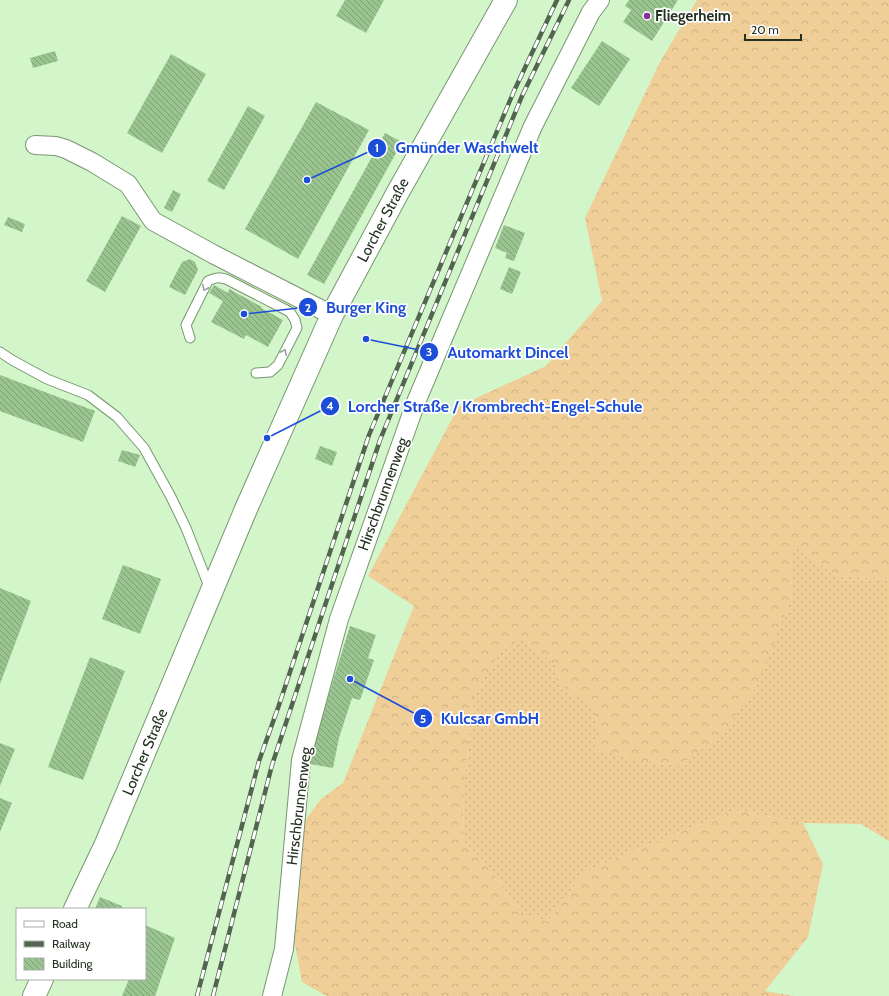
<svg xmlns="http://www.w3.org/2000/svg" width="889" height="996" font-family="Cabin,sans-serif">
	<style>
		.grass { fill: url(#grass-dots) }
		.forest { fill: url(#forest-crowns) }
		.building { fill: url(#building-back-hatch) }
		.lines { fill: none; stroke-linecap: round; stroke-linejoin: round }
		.service-casing { stroke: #789770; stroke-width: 11 }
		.minor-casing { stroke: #789770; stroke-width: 20 }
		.tertiary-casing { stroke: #789770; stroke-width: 24 }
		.service { stroke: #fff; stroke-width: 9 }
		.minor { stroke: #fff; stroke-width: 18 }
		.tertiary { stroke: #fff; stroke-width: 22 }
		.rail-casing { stroke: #52654e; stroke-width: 4.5 }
		.rail { stroke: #fff; stroke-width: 3; stroke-dasharray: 9; stroke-linecap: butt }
		.oneway { stroke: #9ca29b }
		.poi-dot { fill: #872f9c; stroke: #fff; stroke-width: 1.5 }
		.labels { text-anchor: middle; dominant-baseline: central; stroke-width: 3.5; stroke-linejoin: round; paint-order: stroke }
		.poi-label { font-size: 15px; font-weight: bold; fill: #243121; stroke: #fff; text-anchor: start }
		.street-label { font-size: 15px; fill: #243121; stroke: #fff }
		.leader { fill: none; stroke: #1d4ed8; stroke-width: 1.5 }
		.callout-dot { fill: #1d4ed8; stroke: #fff; stroke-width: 1.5 }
		.mark-label { font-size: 12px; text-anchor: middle; font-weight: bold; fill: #fff }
		.callout-label { font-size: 16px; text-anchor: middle; font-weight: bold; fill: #1d4ed8; stroke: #fff; stroke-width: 3.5; stroke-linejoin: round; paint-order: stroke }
	</style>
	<defs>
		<pattern id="grass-dots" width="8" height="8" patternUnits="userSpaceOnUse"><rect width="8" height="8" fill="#f0ce97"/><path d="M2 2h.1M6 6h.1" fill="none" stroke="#ceb182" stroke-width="1.8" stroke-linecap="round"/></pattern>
		<pattern id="forest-crowns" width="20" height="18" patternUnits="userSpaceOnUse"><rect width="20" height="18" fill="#f0ce97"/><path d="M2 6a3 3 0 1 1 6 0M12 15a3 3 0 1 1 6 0" fill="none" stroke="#ceb182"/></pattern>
		<pattern id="building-back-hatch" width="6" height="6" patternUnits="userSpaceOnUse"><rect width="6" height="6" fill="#9ac48f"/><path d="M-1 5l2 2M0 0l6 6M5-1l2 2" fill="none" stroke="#7da074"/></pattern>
	</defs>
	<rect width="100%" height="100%" fill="#d3f5ca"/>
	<polygon class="grass" points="792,545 838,576 889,579 889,841 861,824 803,823 736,810 637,849 585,872 548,921 521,915 498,879 463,842 464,784 474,693 501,652 522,638 556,666 556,680 595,710 598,751 792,597"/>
	<polygon class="forest" points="697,0 889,0 889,579 838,576 792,545 792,597 755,689 720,737 678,766 642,761 598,751 594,710 556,680 556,666 522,638 501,652 474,693 464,784 463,842 498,879 521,915 548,921 585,872 637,849 736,810 803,823 823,864 808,937 765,991 794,996 327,996 302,982 292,928 300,827 321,799 343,783 414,606 368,576 459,406 546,366 602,301 585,218 660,62"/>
	<g class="building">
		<polygon points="345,0 384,0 366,33 336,16"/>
		<polygon points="629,0 678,0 652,41 623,22 631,10 625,6"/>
		<polygon points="602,41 630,59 599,106 571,88"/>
		<polygon points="55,51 58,61 33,68 30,58"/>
		<polygon points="171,54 206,74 162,153 127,133"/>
		<polygon points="316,102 369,130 298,259 245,229"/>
		<polygon points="248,106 265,116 224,190 207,181"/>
		<polygon points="385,133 402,142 324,284 307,275"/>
		<polygon points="173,190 181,194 172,212 164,208"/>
		<polygon points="122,216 141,226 105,292 86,281"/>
		<polygon points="8,217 25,224 22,232 4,225"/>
		<polygon points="504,225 525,233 514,261 505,258 507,253 495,248"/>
		<polygon points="190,259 195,262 198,270 185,295 169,287 182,262"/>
		<polygon points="509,267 521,272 512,294 500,289"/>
		<polygon points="214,285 228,293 229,289 262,307 261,308 283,320 268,347 246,335 244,339 211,322 223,301 209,293"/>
		<polygon points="0,375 95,411 83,442 0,411"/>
		<polygon points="320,446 337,452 332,466 315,459"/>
		<polygon points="122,450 140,455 135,467 118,461"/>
		<polygon points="123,565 161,579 140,634 102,619"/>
		<polygon points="0,588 31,601 0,684"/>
		<polygon points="350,626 376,635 368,658 374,660 360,700 352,698 339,738 333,768 310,764 317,732"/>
		<polygon points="90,657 125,671 83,780 48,767"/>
		<polygon points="0,743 15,749 0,786"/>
		<polygon points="0,798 12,803 0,832"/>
		<polygon points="100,897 122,906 121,909 95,909"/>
		<polygon points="145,925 175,938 155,996 122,996 129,979 145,979"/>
	</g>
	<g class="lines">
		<defs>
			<g id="service">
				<path d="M190 338 186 325 208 281C217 277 219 277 228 280L290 312 295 320 297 328 278 365 270 372 256 373"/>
				<polyline points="0,352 12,360 47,379 88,395 117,417 144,448 171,497 186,528 210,589"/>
			</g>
			<g id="minor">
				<polyline points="35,145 56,146 66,149 92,162 128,184 153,221 213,254 332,315"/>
				<polyline points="272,996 284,949 301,760 339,619 416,402 533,126 591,12 600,0"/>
			</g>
			<g id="tertiary">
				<polyline points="75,909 106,844 246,509 332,315 398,192 506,0"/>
				<polyline points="34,996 42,979"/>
			</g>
		</defs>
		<use href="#service" class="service-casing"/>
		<use href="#minor" class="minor-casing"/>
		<use href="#tertiary" class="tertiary-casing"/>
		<use href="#service" class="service"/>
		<use href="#minor" class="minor"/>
		<use href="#tertiary" class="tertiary"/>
		<defs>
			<g id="rail">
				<polyline points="197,996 259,761 279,705 369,435 514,91 557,0"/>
				<polyline points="213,996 272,765 380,440 522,96 569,0"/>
			</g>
		</defs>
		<use href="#rail" class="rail-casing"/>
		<use href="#rail" class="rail"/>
	</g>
	<defs><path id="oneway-chevron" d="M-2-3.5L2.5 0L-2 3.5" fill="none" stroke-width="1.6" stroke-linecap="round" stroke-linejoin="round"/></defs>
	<g class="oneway">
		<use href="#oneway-chevron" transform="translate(205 288) rotate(117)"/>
		<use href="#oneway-chevron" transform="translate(284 352) rotate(-63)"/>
	</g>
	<circle class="poi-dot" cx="647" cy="16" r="4"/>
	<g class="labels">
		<g class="poi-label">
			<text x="655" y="16">Fliegerheim</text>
		</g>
		<g class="street-label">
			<text transform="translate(383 220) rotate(-62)">Lorcher Straße</text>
			<text transform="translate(383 494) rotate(-70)">Hirschbrunnenweg</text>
			<text transform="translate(145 752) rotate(-67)">Lorcher Straße</text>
			<text transform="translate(299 806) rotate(-83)">Hirschbrunnenweg</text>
		</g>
	</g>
	<path class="leader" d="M307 180L377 148M244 314L308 307M366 339L429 352M267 438L330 406M350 679L423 718"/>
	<g class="callout-dot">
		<circle cx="307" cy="180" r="4"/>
		<circle cx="244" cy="314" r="4"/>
		<circle cx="366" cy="339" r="4"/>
		<circle cx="267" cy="438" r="4"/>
		<circle cx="350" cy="679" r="4"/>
		<circle cx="377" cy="148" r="10"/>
		<circle cx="308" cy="307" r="10"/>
		<circle cx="429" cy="352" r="10"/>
		<circle cx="330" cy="406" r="10"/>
		<circle cx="423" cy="718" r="10"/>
	</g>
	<g class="mark-label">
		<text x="377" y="152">1</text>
		<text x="308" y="312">2</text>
		<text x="429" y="356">3</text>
		<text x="330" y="410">4</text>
		<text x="423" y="723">5</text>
	</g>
	<g class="callout-label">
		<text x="467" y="153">Gmünder Waschwelt</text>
		<text x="366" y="313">Burger King</text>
		<text x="508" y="358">Automarkt Dincel</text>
		<text x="495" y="412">Lorcher Straße / Krombrecht-Engel-Schule</text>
		<text x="490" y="724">Kulcsar GmbH</text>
	</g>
	<rect x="16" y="908" width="130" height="72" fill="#ffffff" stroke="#a7ada6"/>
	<rect x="24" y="921" width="20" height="6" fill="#ffffff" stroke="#a7ada6"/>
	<text x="52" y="928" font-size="12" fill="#243121">Road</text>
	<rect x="24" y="941" width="20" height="6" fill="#52654e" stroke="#a7ada6"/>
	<text x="52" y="948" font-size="12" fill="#243121">Railway</text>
	<rect x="24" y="958" width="20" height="12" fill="url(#building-back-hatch)" stroke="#a7ada6"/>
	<text x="52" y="968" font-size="12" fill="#243121">Building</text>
	<path d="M745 34v6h56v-6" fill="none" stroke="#243121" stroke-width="2"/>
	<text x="751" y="34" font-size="12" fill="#243121" stroke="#ffffff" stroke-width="3" paint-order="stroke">20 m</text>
</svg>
